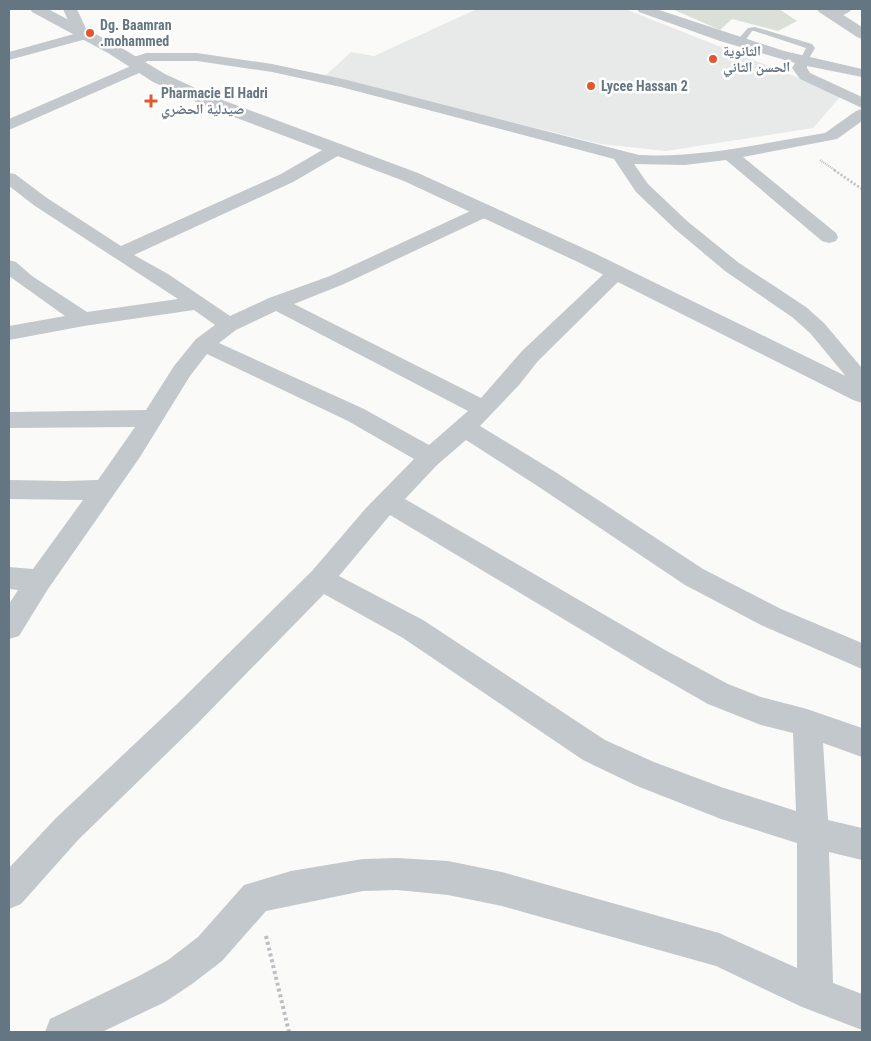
<svg xmlns="http://www.w3.org/2000/svg" width="871" height="1041" font-family="'Roboto Condensed','Noto Naskh Arabic',sans-serif">
	<style>
		.built { fill: #e8e9e9 }
		.green { fill: #dadfd7 }
		.lines { fill: none; stroke-linecap: round; stroke-linejoin: round }
		.path-far2 { stroke: #bbbfc2; stroke-width: 2; stroke-dasharray: 1 1; stroke-linecap: butt }
		.path-far1 { stroke: #bbbfc2; stroke-width: 2.5; stroke-dasharray: 2 2; stroke-linecap: butt }
		.path { stroke: #bbbfc2; stroke-width: 4; stroke-dasharray: 3 3; stroke-linecap: butt }
		.service { fill: #c3c8cc; fill-rule: evenodd }
		.minor { fill: #c3c8cc; fill-rule: evenodd }
		.tertiary { fill: #c3c8cc; fill-rule: evenodd }
		.poi-dot { fill: #e4572e; stroke: #fff; stroke-width: 2 }
		.labels { text-anchor: middle; dominant-baseline: central; stroke-width: 5; stroke-linejoin: round; paint-order: stroke }
		.far-poi-label { font-size: 14px; font-weight: bold; fill: #657683; stroke: #fff; text-anchor: start }
	</style>
	<rect width="100%" height="100%" fill="#fafaf8"/>
	<polygon class="built" points="477,9 625,9 842,95 813,128 666,151 601,144 325,76 351,52 374,56"/>
	<polygon class="green" points="672,9 779,9 797,21 778,31 732,19 720,30"/>
	<g class="lines">
		<polyline class="path-far2" points="820,160 836,171"/>
		<polyline class="path-far1" points="834,170 862,189"/>
		<polyline class="path" points="266,936 289,1032"/>
		<polygon class="service" points="755,27 812,44 815,48 806,64 803,64 799,62 806,48 754,31 752,31 742,45 736,45 735,43 748,28"/>
		<g class="minor">
			<polygon points="63,9 77,9 87,31 92,35 90,38 9,60 9,52 74,34"/>
			<polygon points="637,9 656,9 784,51 862,69 862,77 807,66 807,68 810,73 862,97 862,108 800,79 792,68 795,63 720,41 639,12"/>
			<path d="M834 9H852C847 15 836 19 828 17L826 14Z"/>
			<path d="M146 53H197L272 64 347 80 639 155C701 158 759 144 819 134L825 133 856 111 862 109V121L837 139 743 157 836 233 838 237 836 241 829 243 822 241 726 160 685 165 634 164 648 184 687 221 739 263 806 307 824 323 862 368V394L854 392 844 374 810 333 792 317 725 271 675 229 636 192 614 159 341 87 272 72 197 61H148L143 63 148 67 146 70 9 130V119L131 66 126 62 128 59Z"/>
			<path d="M337 144 343 145 345 149 343 153 293 182 134 255 168 274 230 316 269 298 330 276 479 207 485 206 491 207 494 211 491 215 344 284 294 304 481 398 522 351 610 268 617 266 624 268 627 272 624 276 538 361 519 385 480 426 557 473 703 569 781 609 862 643V669L761 625 685 585 539 487 466 440 437 465 405 499 665 650 728 684 761 697 807 709 862 728V757L823 743 828 820 862 828V860L829 852 833 983 862 994V1030L802 1007 716 966 502 906 448 895 397 890 363 891 266 911 222 961 192 984 165 1002 102 1032H45L50 1019 139 976 168 960 198 937 244 885 291 871 363 859 397 858 448 861 502 872 719 933 797 968V843L721 819 637 786 583 760 403 638 324 594 197 724 78 840 21 904 9 909V868L56 818 177 704 312 571 366 508 414 459 348 421 207 354 190 376 140 457 48 589 19 636 9 639V604L18 590 9 589V567L33 569 83 500 9 499V480L65 481 98 480 135 427 9 428V412L146 410 174 366 196 339 215 325 194 310 84 326 9 340V326L65 316 9 276V260L16 262 32 276 87 312 178 299 35 206 9 186V173L15 174 47 198 121 246 281 174 331 145ZM276 311 468 411 429 445 364 409 219 343 236 330ZM390 515 645 668 708 704 761 725 793 733 796 811 721 787 654 762 605 740 423 620 339 576Z"/>
		</g>
		<g class="tertiary">
			<polygon points="30,9 48,9 120,47 165,74 217,98 418,173 594,253 862,384 862,403 853,400 580,263 404,181 205,106 153,82 108,53 32,12"/>
			<polygon points="817,9 834,9 862,27 862,39 857,37 819,12"/>
		</g>
	</g>
	<g class="poi-dot">
		<circle cx="90" cy="33" r="5"/>
		<circle cx="713" cy="59" r="5"/>
		<circle cx="591" cy="86" r="5"/>
		<path d="M148.5 93.5h5v5h5v5h-5v5h-5v-5h-5v-5h5z"/>
	</g>
	<g class="labels">
		<g class="far-poi-label">
			<text x="100" y="25">Dg. Baamran<tspan x="100" dy="16">.mohammed</tspan></text>
			<text x="723" y="51">الثانوية<tspan x="723" dy="16">الحسن الثاني</tspan></text>
			<text x="601" y="86">Lycee Hassan 2</text>
			<text x="161" y="93">Pharmacie El Hadri<tspan x="161" dy="16">صيدلية الحضري</tspan></text>
		</g>
	</g>
	<rect width="871" height="1041" fill="none" stroke="#657683" stroke-width="20"/>
</svg>
